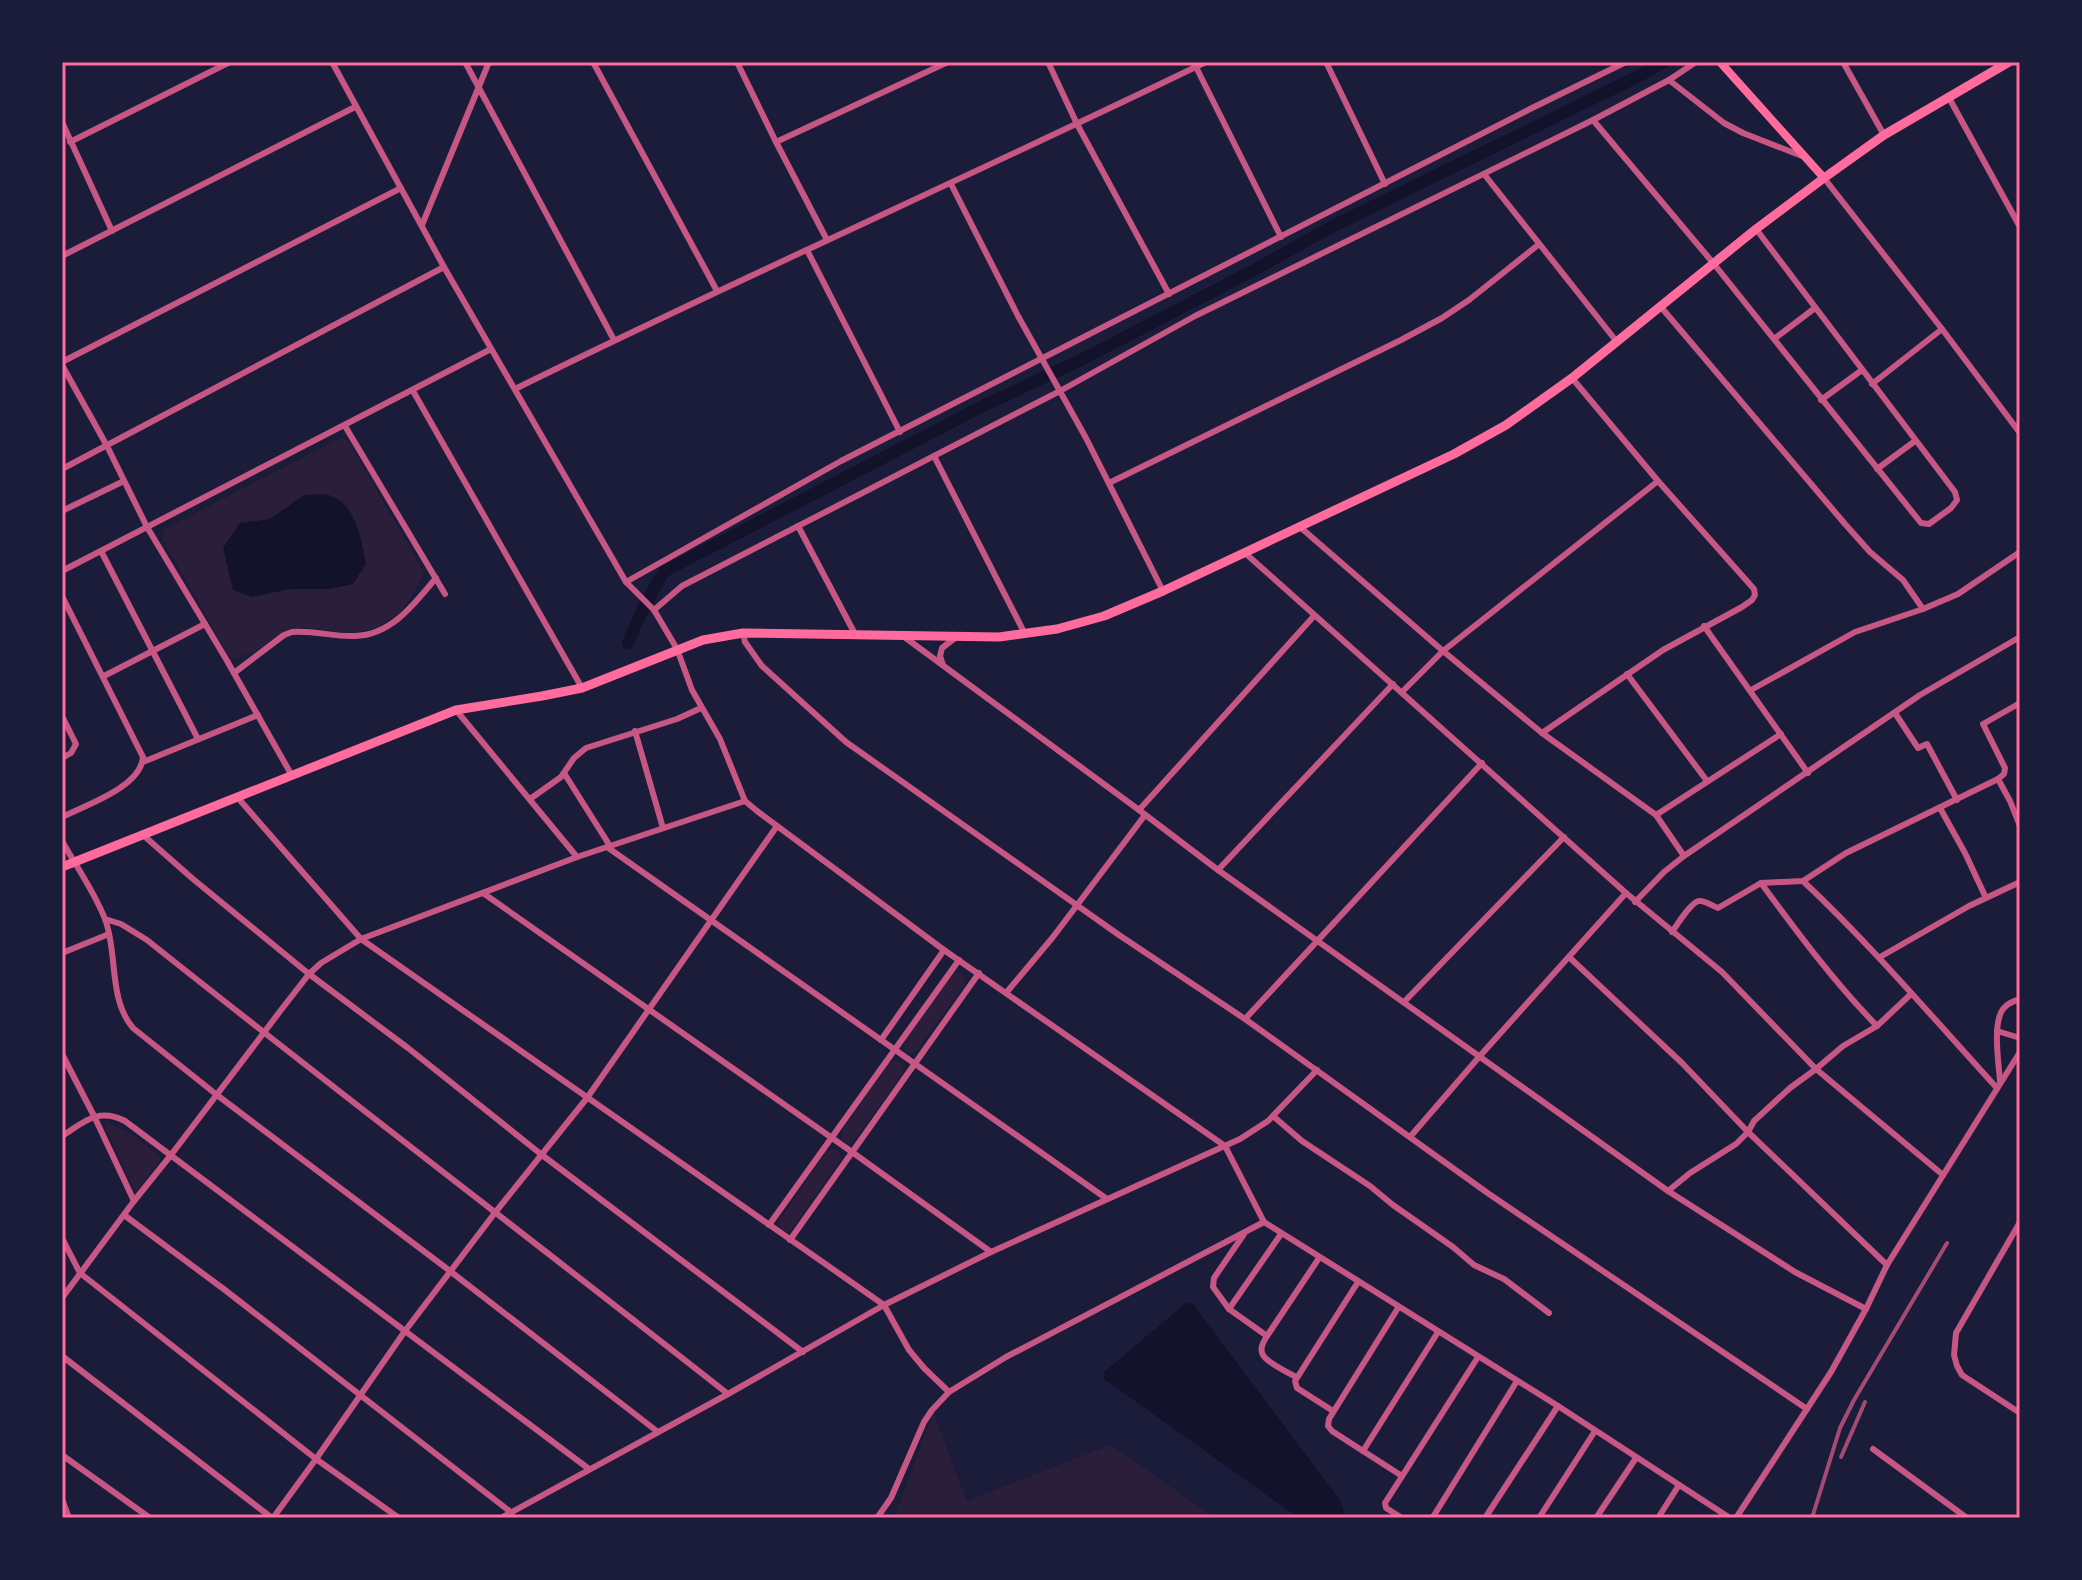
<svg xmlns="http://www.w3.org/2000/svg" width="2082" height="1580" font-family="Rubik,sans-serif">
	<style>
		.green { fill: #2a1e3b }
		.water { fill: #12122b }
		.lines { fill: none; stroke-linecap: round; stroke-linejoin: round }
		.canal { stroke: #12122b; stroke-width: 12 }
		.minor { stroke: #c65784; stroke-width: 6 }
		.secondary { stroke: #ff6b9d; stroke-width: 8 }
		.primary { stroke: #ff6b9d; stroke-width: 9 }
		.rail { stroke: #a44b75; stroke-width: 4 }
		.neatline { fill: none; stroke: #ff6b9d; stroke-width: 3 }
	</style>
	<rect width="100%" height="100%" fill="#1b1b3a"/>
	<g class="green">
		<polygon points="345,439 349,442 423,571 423,574 414,593 400,613 376,628 354,633 303,628 291,629 282,633 254,653 232,658 229,656 162,539 165,529 336,440"/>
		<path d="M957 972 962 974 966 980 965 984 917 1051 909 1054C904 1050 902 1047 905 1041L950 976Z"/>
		<polygon points="896,1060 903,1064 904,1072 854,1141 849,1144 843,1141 841,1137 842,1131 890,1062"/>
		<polygon points="106,1122 130,1133 160,1157 160,1161 137,1190 134,1190 104,1124"/>
		<polygon points="834,1149 840,1153 841,1159 791,1231 785,1231 779,1226 779,1220 827,1151"/>
		<polygon points="933,1412 967,1501 1110,1445 1216,1518 889,1518 896,1514"/>
	</g>
	<g class="water">
		<path d="M304 495C312 495 324 493 331 496 357 505 361 541 366 564L353 584 329 589H290L252 597 233 590 223 548 240 523 270 519Z"/>
		<polygon points="1186,1303 1193,1304 1341,1502 1344,1512 1338,1518 1299,1518 1104,1379 1104,1372"/>
	</g>
	<g class="lines">
		<path class="canal" d="M628 643C638 618 649 594 665 571L983 406 1085 358 1254 270 1333 226 1641 75 1663 62"/>
		<g class="minor">
			<polyline points="332,62 444,267 626,582 654,610 677,649 692,690 720,739 745,801 757,811 944,950 1225,1146 1264,1222 1558,1406 1730,1518"/>
			<polyline points="465,62 614,340"/>
			<polyline points="593,62 717,291"/>
			<polyline points="737,62 776,142 827,240"/>
			<polyline points="1048,62 1077,124 1169,294"/>
			<polyline points="1326,62 1385,184"/>
			<polyline points="1843,62 1884,135"/>
			<polyline points="1196,67 1281,237"/>
			<polyline points="1669,80 1724,123 1743,133 1802,156"/>
			<polyline points="1948,96 2020,227"/>
			<polyline points="1593,120 1714,264 1921,523 1929,524 1951,508 1957,500 1955,492 1756,229"/>
			<polyline points="62,122 112,231"/>
			<polyline points="70,142 230,62"/>
			<polyline points="776,142 948,62"/>
			<polyline points="1484,174 1617,342"/>
			<polyline points="1824,178 1942,329 2020,433"/>
			<polyline points="951,184 1018,316 1086,438 1163,591"/>
			<polyline points="422,225 489,62"/>
			<polyline points="807,250 900,432"/>
			<polyline points="62,256 355,107"/>
			<polyline points="1661,307 1845,524 1870,552 1903,580 1923,609"/>
			<polyline points="1774,339 1815,308"/>
			<polyline points="62,362 401,188"/>
			<polyline points="62,365 107,446 147,527 226,659 291,774"/>
			<polyline points="1872,384 1942,329"/>
			<path d="M515 389C744 276 977 173 1206 62"/>
			<polyline points="413,391 582,688"/>
			<polyline points="1821,400 1862,370"/>
			<polyline points="345,426 445,594"/>
			<polyline points="934,456 1025,634"/>
			<polyline points="62,469 444,267"/>
			<polyline points="1877,469 1915,441"/>
			<polyline points="1109,483 1401,340 1442,318 1469,300 1538,245"/>
			<polyline points="62,511 124,481"/>
			<polyline points="798,526 855,634"/>
			<polyline points="1300,527 1443,651 1542,733 1656,815 1684,856"/>
			<polyline points="101,551 198,739"/>
			<polyline points="1245,553 1626,893 1722,972 1816,1069 1943,1175"/>
			<polyline points="62,571 491,349"/>
			<polyline points="626,582 841,461 1532,108 1626,62"/>
			<path d="M62 596 143 757C141 787 86 805 62 817"/>
			<polyline points="654,610 682,586 1060,391 1195,316 1593,120 1669,80 1696,62"/>
			<polyline points="1704,626 1808,773"/>
			<polyline points="743,633 745,642 762,666 846,742 1119,935 1245,1019 1489,1194 1807,1409"/>
			<polyline points="903,636 1139,810 1218,870 1668,1191 1795,1272 1866,1309"/>
			<polyline points="943,665 940,656 942,648 955,638"/>
			<path d="M234 673 284 635 292 632C313 630 334 637 355 636 392 635 415 603 436 578"/>
			<polyline points="1627,674 1707,781"/>
			<polyline points="104,676 205,624"/>
			<polyline points="1751,690 1855,632 1923,609 1958,594 2020,552"/>
			<polyline points="1402,692 1443,651 1658,481"/>
			<polyline points="456,710 577,857"/>
			<polyline points="1895,713 1918,748 1927,744 1957,800"/>
			<polyline points="62,716 76,744 71,753 62,758"/>
			<polyline points="635,731 663,828"/>
			<polyline points="1542,733 1663,650 1742,607 1752,600 1755,595 1754,589 1658,481 1572,378"/>
			<polyline points="143,762 258,715"/>
			<polyline points="564,773 610,846"/>
			<polyline points="1998,779 2010,801 2020,826"/>
			<polyline points="238,798 361,939 884,1305 909,1350 924,1368 949,1392"/>
			<polyline points="530,799 561,777 574,758 586,748 677,719 701,708"/>
			<polyline points="1940,808 1965,853 1986,898"/>
			<polyline points="1139,810 1314,616"/>
			<polyline points="1656,815 1781,734"/>
			<polyline points="143,835 193,879 309,974 408,1048 542,1155 803,1352"/>
			<path d="M62 841C76 866 94 891 105 919 118 953 108 999 133 1028L217 1095 450 1271 658 1432"/>
			<polyline points="607,847 1107,1199"/>
			<polyline points="1218,870 1393,684"/>
			<path d="M1803 881C1872 946 1933 1018 1997 1088"/>
			<path d="M1761 883C1797 932 1834 982 1877 1026"/>
			<polyline points="483,893 852,1152 991,1252"/>
			<polyline points="1635,902 1664,872 1684,856 1920,695 2020,637"/>
			<path d="M105 919 121 924 147 940C339 1093 535 1242 728 1394"/>
			<path d="M1672 932C1677 925 1691 902 1699 901 1704 900 1713 906 1718 908L1761 883 1803 881 1846 853 1998 779 2004 774 2005 768 1983 724 2020 703"/>
			<polyline points="62,953 109,934"/>
			<polyline points="1569,957 1682,1063 1748,1132 1887,1265"/>
			<polyline points="1880,957 1969,906 2020,882"/>
			<polyline points="1006,993 1053,937 1145,815"/>
			<polyline points="1404,1002 1564,837"/>
			<polyline points="1245,1019 1482,763"/>
			<polyline points="1997,1031 2020,1038"/>
			<polyline points="881,1040 944,950"/>
			<polyline points="62,1054 94,1116 134,1201"/>
			<path d="M2000 1082C1999 1064 1992 1024 2003 1009 2007 1003 2014 1001 2020 999"/>
			<polyline points="1273,1116 1302,1141 1370,1186 1393,1205 1453,1247 1474,1265 1504,1279 1549,1313"/>
			<path d="M62 1136C84 1122 98 1107 125 1121L589 1469"/>
			<polyline points="1410,1137 1479,1057 1626,893"/>
			<polyline points="1668,1191 1690,1173 1736,1144 1748,1132 1754,1121 1790,1088 1816,1069 1843,1046 1877,1026 1911,994"/>
			<polyline points="124,1215 225,1290 512,1513"/>
			<polyline points="2020,1222 1956,1333 1954,1355 1957,1366 1962,1375 2020,1413"/>
			<polyline points="769,1225 959,960"/>
			<polyline points="1244,1234 1214,1278 1213,1287 1229,1309 1267,1336"/>
			<polyline points="62,1238 80,1273 316,1459 399,1518"/>
			<polyline points="790,1240 979,973"/>
			<polyline points="62,1298 134,1201 171,1155 281,1010 309,974 321,963 361,939 577,857 745,801"/>
			<polyline points="1229,1309 1281,1234"/>
			<polyline points="62,1356 272,1518"/>
			<path d="M1296 1377C1289 1373 1266 1362 1263 1355 1259 1348 1264 1341 1267 1336L1319 1258"/>
			<polyline points="1333,1411 1297,1388 1295,1381 1358,1282"/>
			<polyline points="1873,1449 1967,1518"/>
			<polyline points="1363,1451 1332,1431 1328,1426 1329,1419 1398,1308"/>
			<polyline points="62,1455 150,1518"/>
			<polyline points="1402,1476 1363,1451 1438,1332"/>
			<polyline points="62,1499 69,1518"/>
			<polyline points="273,1518 316,1459 405,1331 494,1214 587,1098 777,826"/>
			<polyline points="501,1518 728,1394 884,1305 991,1252 1240,1139 1268,1121 1317,1070"/>
			<polyline points="877,1518 891,1498 924,1422 932,1410 949,1392 1006,1357 1264,1222"/>
			<polyline points="1402,1518 1386,1508 1385,1503 1478,1357"/>
			<polyline points="1435,1518 1433,1517 1517,1381"/>
			<polyline points="1485,1518 1558,1406"/>
			<polyline points="1539,1518 1595,1431"/>
			<polyline points="1596,1518 1636,1458"/>
			<polyline points="1658,1518 1679,1485"/>
			<polyline points="1736,1518 1831,1372 1866,1309 1887,1265 2020,1052"/>
		</g>
		<polyline class="secondary" points="1720,62 1824,178"/>
		<polyline class="primary" points="62,867 456,710 542,696 582,688 703,640 743,633 999,637 1057,629 1104,616 1163,591 1454,454 1506,425 1572,378 1756,229 1824,178 1884,135 2009,62"/>
		<g class="rail">
			<polyline points="1841,1457 1865,1402"/>
			<polyline points="1812,1518 1840,1428 1854,1400 1947,1243"/>
		</g>
	</g>
	<rect width="2082" height="1580" fill="none" stroke="#1b1b3a" stroke-width="128"/>
	<rect x="64" y="64" width="1954" height="1452" class="neatline"/>
</svg>
